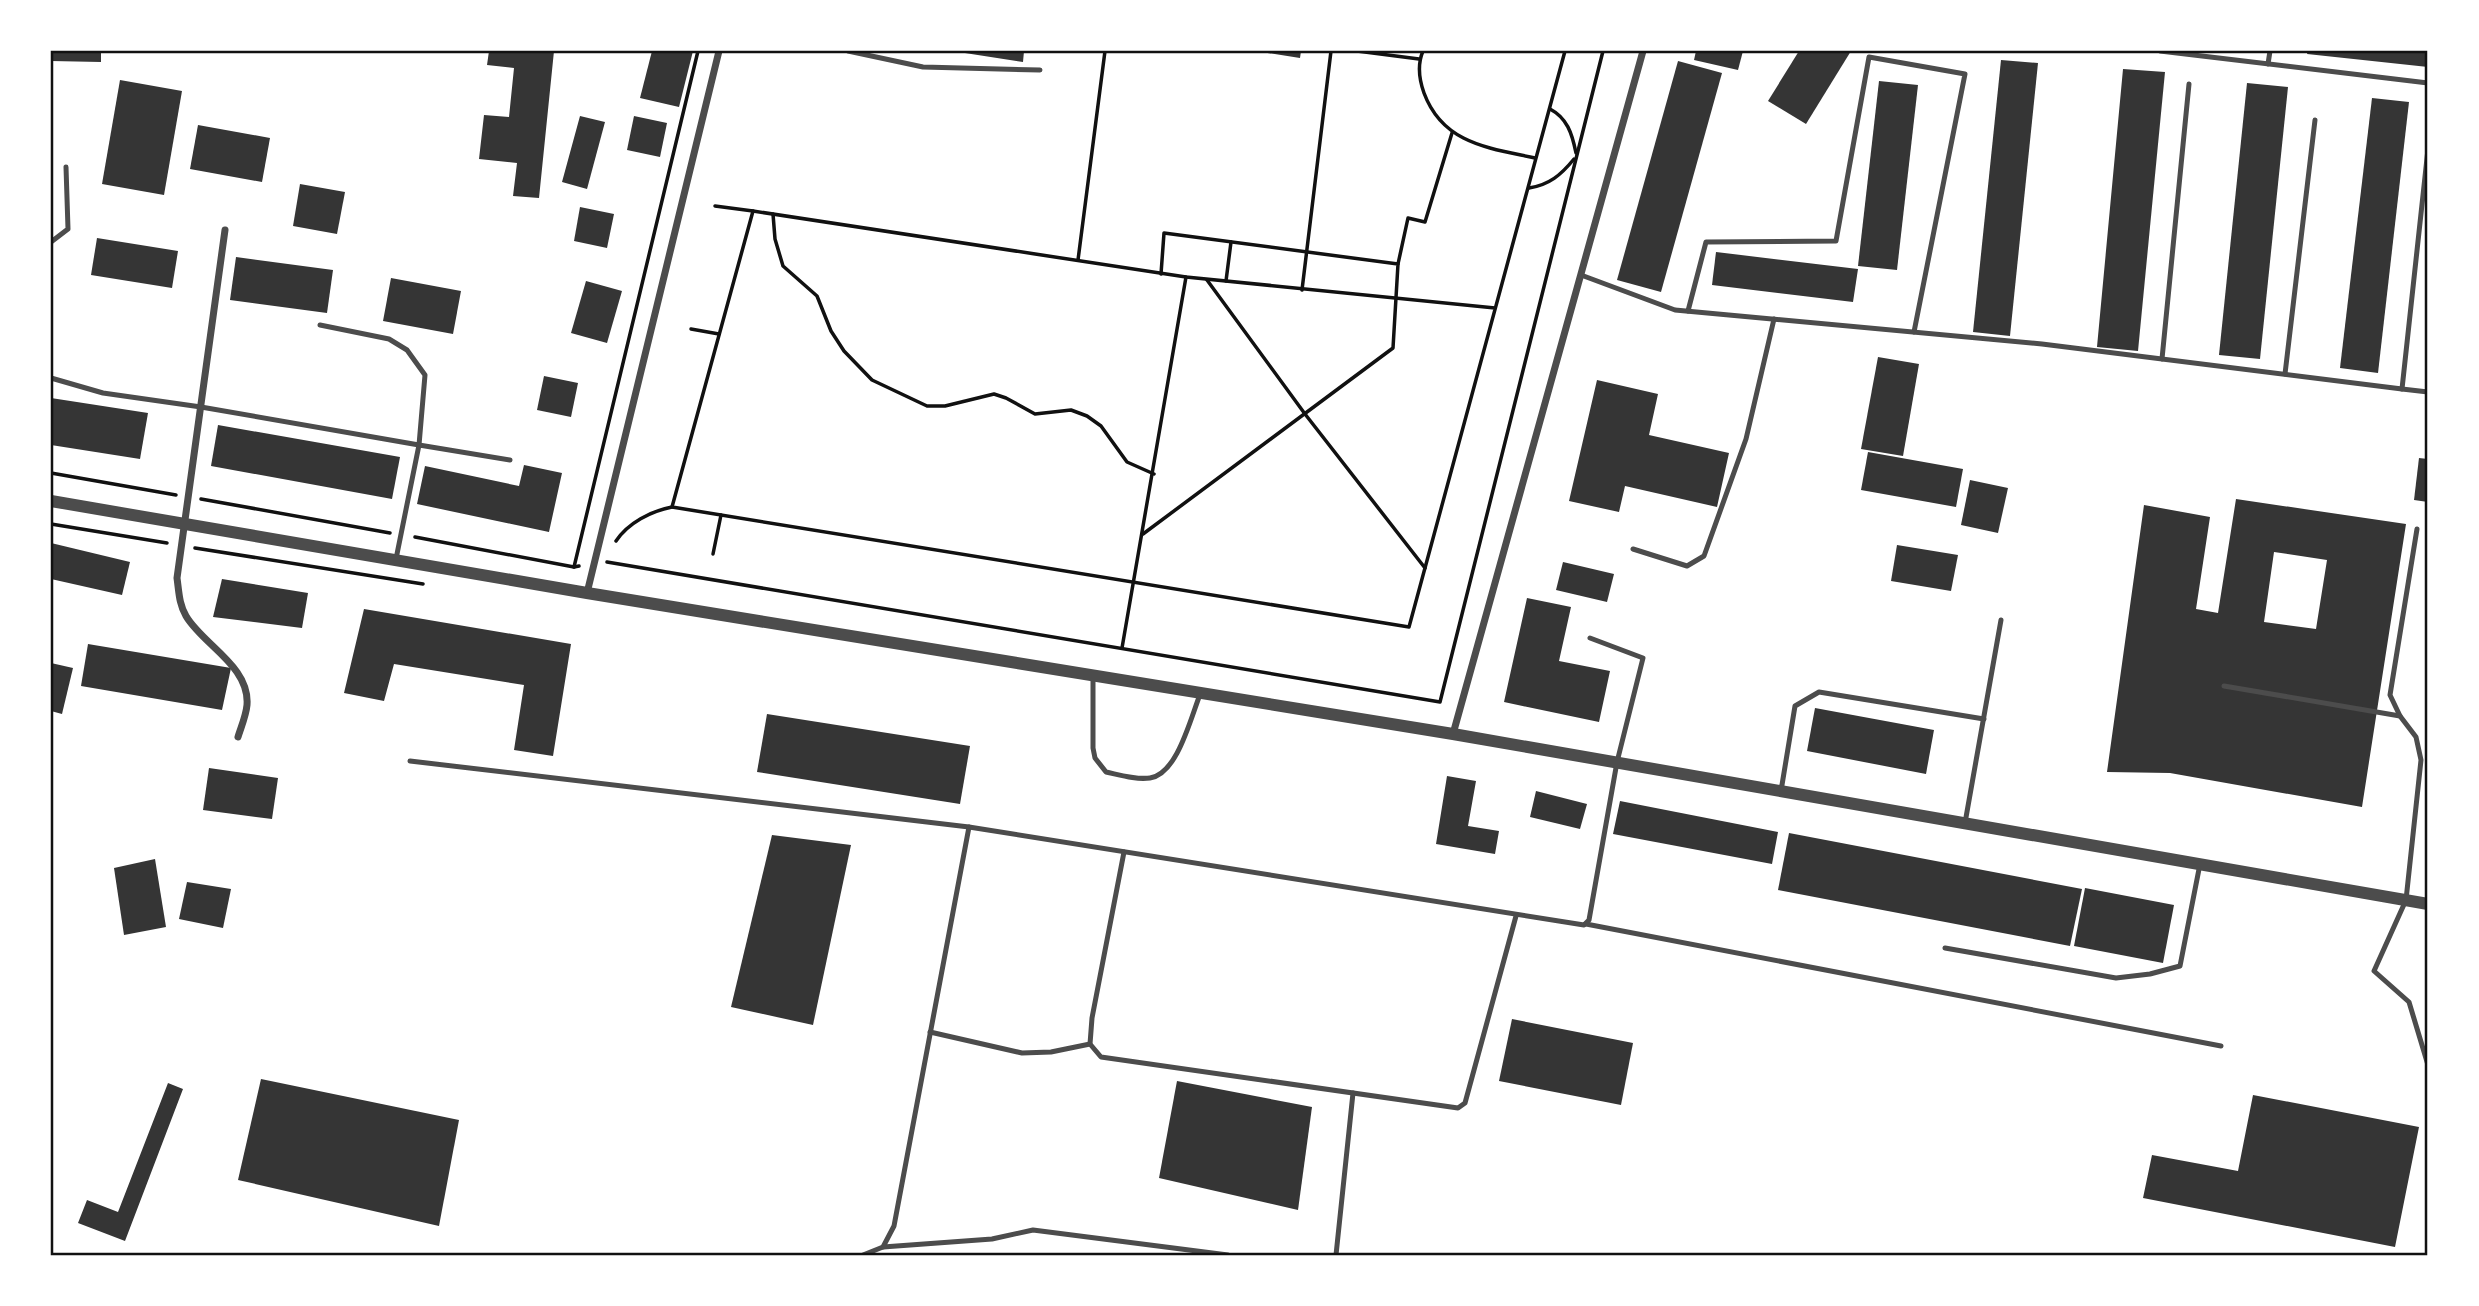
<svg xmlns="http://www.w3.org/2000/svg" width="2479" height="1306" font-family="'Libre Baskerville',serif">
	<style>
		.building { fill: #353535; fill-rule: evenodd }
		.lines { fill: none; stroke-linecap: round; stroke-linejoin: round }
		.path { stroke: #111; stroke-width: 3.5 }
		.service { stroke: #4c4c4c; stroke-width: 5 }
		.minor { stroke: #4c4c4c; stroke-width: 7 }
		.tertiary { stroke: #4c4c4c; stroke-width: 12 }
		.neatline { fill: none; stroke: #111; stroke-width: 2.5 }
	</style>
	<rect width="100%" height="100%" fill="#fff"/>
	<g class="building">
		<polygon points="51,51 101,51 101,62 51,61"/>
		<polygon points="489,51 554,51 539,198 513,196 517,163 479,159 484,115 509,117 514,68 487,65"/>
		<polygon points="652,51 693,51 679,107 640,98"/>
		<polygon points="952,51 1024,51 1023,62"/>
		<polygon points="1255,51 1301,51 1300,58"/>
		<polygon points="1696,51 1743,51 1738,70 1694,60"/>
		<polygon points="1799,51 1851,51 1806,124 1768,101"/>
		<polygon points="2308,51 2428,51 2428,67 2307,54"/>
		<polygon points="2001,60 2038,63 2010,336 1973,332"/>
		<polygon points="1678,61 1722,73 1661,292 1617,280"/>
		<polygon points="2123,69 2165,72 2138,351 2097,347"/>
		<polygon points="120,80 182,91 164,195 102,184"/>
		<polygon points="1879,81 1918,85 1897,270 1858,266"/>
		<polygon points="2247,83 2288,87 2260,359 2219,355"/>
		<polygon points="2372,98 2409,102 2378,373 2340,368"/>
		<polygon points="580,116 605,122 587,189 562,182"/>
		<polygon points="634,116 667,123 660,157 627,150"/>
		<polygon points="198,125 270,138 262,182 190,169"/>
		<polygon points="300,184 345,192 337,234 293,226"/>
		<polygon points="580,207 614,214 607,248 574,241"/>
		<polygon points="97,238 178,251 172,288 91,275"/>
		<polygon points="1716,252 1858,269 1853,302 1712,285"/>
		<polygon points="236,257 333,270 327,313 230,300"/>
		<polygon points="391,278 461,291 453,334 383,321"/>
		<polygon points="586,281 622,291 607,343 571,333"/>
		<polygon points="1878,357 1919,364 1903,456 1861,449"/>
		<polygon points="544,376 578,383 571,417 537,410"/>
		<polygon points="1597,380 1658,394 1649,435 1729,453 1717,507 1625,486 1619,512 1569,501"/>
		<polygon points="51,398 148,413 140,459 51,445"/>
		<polygon points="218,425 400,457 392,499 211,466"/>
		<polygon points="1868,452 1963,469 1956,507 1861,490"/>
		<polygon points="2419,458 2428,459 2428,502 2414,500"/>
		<polygon points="524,465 562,473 549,532 417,504 425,466 519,486"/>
		<polygon points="1970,480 2008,488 1998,533 1961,525"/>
		<path d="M2236 499 2406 524 2362 807 2170 773 2107 772 2144 505 2210 517 2196 609 2218 613ZM2274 552 2327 560 2316 629 2264 622Z"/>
		<polygon points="51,543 130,562 122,595 51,579"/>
		<polygon points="1897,545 1958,555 1951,591 1891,581"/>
		<polygon points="1563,562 1614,574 1607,602 1556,590"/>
		<polygon points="222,579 308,593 302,628 213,617"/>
		<polygon points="1527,598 1571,607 1559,661 1610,671 1599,722 1504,702"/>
		<polygon points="364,609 571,644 553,756 514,750 524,685 394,664 384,701 344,693"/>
		<polygon points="88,644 231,668 222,710 81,686"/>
		<polygon points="51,663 73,668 62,714 51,711"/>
		<polygon points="1815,708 1934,730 1926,774 1807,751"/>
		<polygon points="767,714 970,746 960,804 757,772"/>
		<polygon points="209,768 278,778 272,819 203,810"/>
		<polygon points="1447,776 1476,781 1468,826 1499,831 1495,854 1436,844"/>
		<polygon points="1536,791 1587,804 1580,829 1530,817"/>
		<polygon points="1620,801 1778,832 1772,864 1613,834"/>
		<polygon points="1789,833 2082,889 2070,946 1778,890"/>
		<polygon points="772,835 851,845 813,1025 731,1007"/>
		<polygon points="155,859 166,927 124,935 114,868"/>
		<polygon points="187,882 231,889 223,928 179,919"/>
		<polygon points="2085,888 2174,905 2163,963 2074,946"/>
		<polygon points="1512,1019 1633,1043 1621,1105 1499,1081"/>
		<polygon points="261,1079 459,1120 439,1226 238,1180"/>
		<polygon points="1177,1081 1312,1107 1298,1210 1159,1178"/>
		<polygon points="168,1083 183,1089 125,1241 78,1223 87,1200 118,1212"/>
		<polygon points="2253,1095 2419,1127 2395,1247 2143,1198 2152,1155 2238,1171"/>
	</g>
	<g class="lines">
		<g class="path">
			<polyline points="1357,51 1419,59"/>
			<path d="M1423 51C1417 65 1419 79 1424 93 1443 144 1489 148 1535 158"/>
			<path d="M1550 109C1567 118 1572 133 1576 153"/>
			<path d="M1529 188C1549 185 1561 175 1574 159"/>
			<polyline points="715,206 753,211"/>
			<polyline points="773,214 775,239 783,266 817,296 831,331 844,351 872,380 927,406 945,406 994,394 1006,398 1035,414 1071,410 1087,416 1101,426 1127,462 1154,474"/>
			<polyline points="1078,260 1105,51"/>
			<polyline points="1398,264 1408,218 1425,222 1452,133"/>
			<polyline points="1207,280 1305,414 1425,568"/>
			<polyline points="1226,281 1231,242"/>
			<polyline points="1302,290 1331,51"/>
			<polyline points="1495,308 1186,277 753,211 672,507 1409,627 1565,51"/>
			<polyline points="691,329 719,334"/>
			<polyline points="51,473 176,495"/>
			<polyline points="201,499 390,533"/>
			<polyline points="51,524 167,543"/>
			<polyline points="1143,534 1393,348 1398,264 1164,233 1161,274"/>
			<polyline points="415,537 574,567 579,566"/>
			<path d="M616 541C628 523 651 511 672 507"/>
			<polyline points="195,548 423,584"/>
			<polyline points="713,554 721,515"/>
			<polyline points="607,562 1440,702 1603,51"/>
			<polyline points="574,567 698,51"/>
			<polyline points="1122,648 1186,277"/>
		</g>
		<g class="service">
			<polyline points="848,51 923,67 1040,70"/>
			<polyline points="2160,51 2428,83"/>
			<polyline points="2268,64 2270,51"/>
			<polyline points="51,242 68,229 66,167"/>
			<polyline points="1581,275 1675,310 2042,344 2402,389 2428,149"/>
			<polyline points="1688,311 1706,242 1836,241 1869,57 1965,74 1914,332"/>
			<polyline points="2162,359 2189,84"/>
			<polyline points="2285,374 2315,120"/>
			<polyline points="51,378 103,393 201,407 419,445 425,375 407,350 389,339 320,325"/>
			<polyline points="2402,389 2428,392"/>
			<polyline points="2417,529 2390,695 2400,716 2416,737 2421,760 2406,900 2374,971 2409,1002 2428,1065"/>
			<polyline points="1633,549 1687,566 1704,556 1746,439 1774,319"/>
			<polyline points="396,559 419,445 510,460"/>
			<path d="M1093 676V748L1095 758 1106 772C1120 775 1136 780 1150 778 1178 774 1191 716 1201 692"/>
			<polyline points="2224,686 2400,716"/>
			<polyline points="410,761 969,827 1584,925 1589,920 1617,762 1643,658 1590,638"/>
			<polyline points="1781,791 1795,706 1819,692 1984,719"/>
			<polyline points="1965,823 2001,620"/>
			<polyline points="1124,852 1092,1018 1090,1044 1101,1057 1458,1108 1465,1103 1516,916"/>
			<polyline points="1586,924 2221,1046"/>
			<polyline points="1945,948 2116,978 2150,974 2180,966 2200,864"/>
			<polyline points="930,1032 1022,1053 1051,1052 1090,1044"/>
			<polyline points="883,1247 992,1239 1033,1230 1228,1255"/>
			<polyline points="863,1255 883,1247 894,1226 969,827"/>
			<polyline points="1336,1255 1353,1093"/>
		</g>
		<g class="minor">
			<path d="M225 230 177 578C179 592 179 604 186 616 203 645 250 666 247 705 246 716 241 727 238 737"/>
			<polyline points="587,593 719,51"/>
			<polyline points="1453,734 1643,51"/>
		</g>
		<polyline class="tertiary" points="51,501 587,593 1453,734 2428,904"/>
	</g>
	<rect width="2479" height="1306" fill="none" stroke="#ffffff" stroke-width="105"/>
	<rect x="52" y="52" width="2374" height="1202" class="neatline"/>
</svg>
